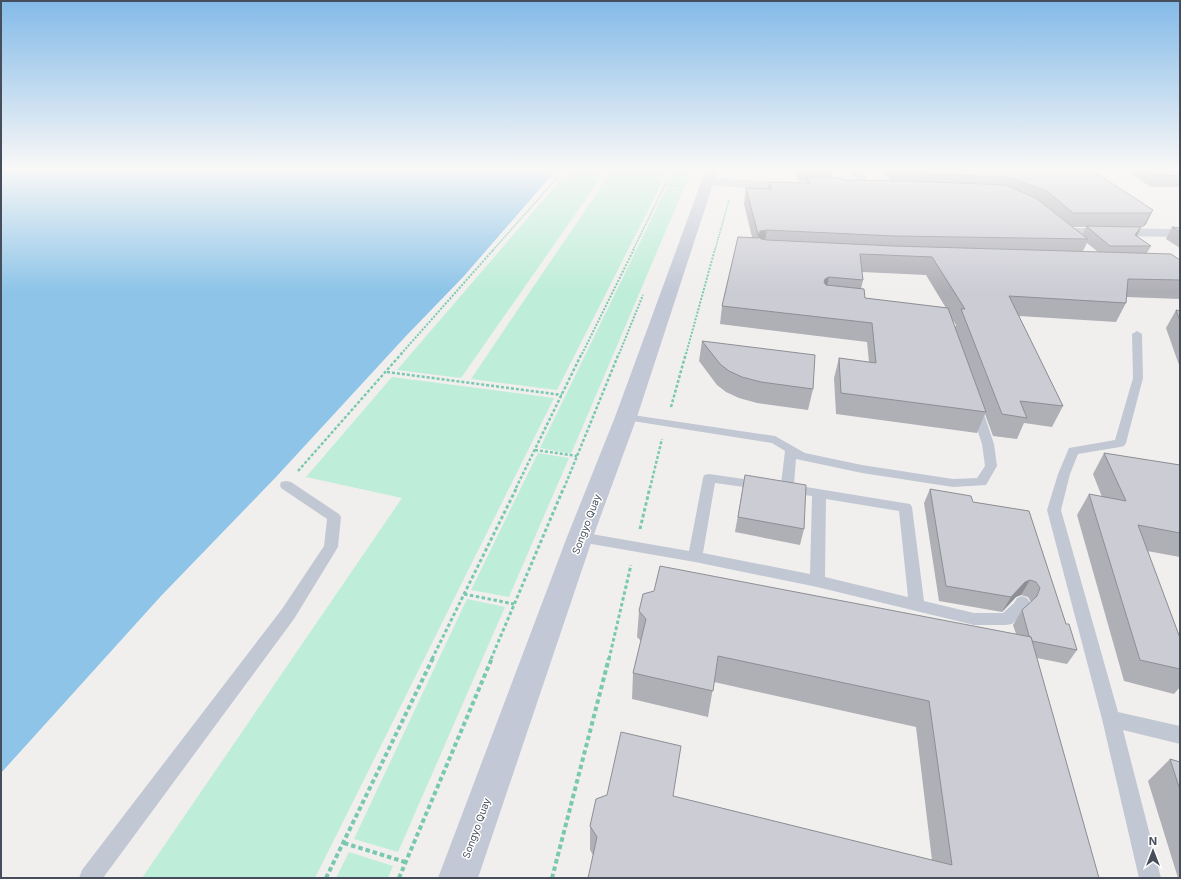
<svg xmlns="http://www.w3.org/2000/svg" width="1181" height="879" font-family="Inter,sans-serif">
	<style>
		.green { fill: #beedd9 }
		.water { fill: #8dc4e8 }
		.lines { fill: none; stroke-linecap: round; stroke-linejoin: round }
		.path-far4 { stroke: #78c9b0; stroke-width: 1.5; stroke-dasharray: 1.5 1; stroke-linecap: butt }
		.path-far3 { stroke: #78c9b0; stroke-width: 2; stroke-dasharray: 2 1.5; stroke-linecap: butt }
		.path-far2 { stroke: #78c9b0; stroke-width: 2.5; stroke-dasharray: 3 2; stroke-linecap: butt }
		.path-far1 { stroke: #78c9b0; stroke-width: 3; stroke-dasharray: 3.5 2.5; stroke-linecap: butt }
		.path { stroke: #78c9b0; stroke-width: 4; stroke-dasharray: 4.5 3; stroke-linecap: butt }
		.lane { fill: #c2c8d3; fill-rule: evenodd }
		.street { fill: #c2c8d3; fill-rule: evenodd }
		.secondary { fill: #c2c8d6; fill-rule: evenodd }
		.wall { fill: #afafb6; fill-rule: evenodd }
		.shaded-wall { fill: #8e8f94 }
		.building { fill: #cbccd4; stroke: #8e8f94 }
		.labels { text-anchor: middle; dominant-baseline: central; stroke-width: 3; stroke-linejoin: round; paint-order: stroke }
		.street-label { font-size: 10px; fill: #474e5b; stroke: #fff }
	</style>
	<rect width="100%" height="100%" fill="#f1efee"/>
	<g class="green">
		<polygon points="570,169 607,169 461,378 397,370"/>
		<polygon points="613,169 669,169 557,390 471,379"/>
		<polygon points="676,169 692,169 685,186 668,185"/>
		<polygon points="667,187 684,188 571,454 540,448"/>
		<polygon points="392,377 554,398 315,878 142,878 402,498 306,477"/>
		<polygon points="538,453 569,458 509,597 471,590"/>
		<polygon points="467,599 505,607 398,852 354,839"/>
		<polygon points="349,852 393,866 388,878 336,878"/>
	</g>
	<polygon class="water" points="1,169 557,169 464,276 406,336 276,477 161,596 1,773"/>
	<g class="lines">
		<g class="path-far4">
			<polyline points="665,185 685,187"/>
			<polyline points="493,250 565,169"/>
			<polyline points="633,250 673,169"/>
			<polyline points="715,250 729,200"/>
		</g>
		<g class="path-far3">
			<polyline points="401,354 494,249"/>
			<polyline points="582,354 634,249"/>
			<polyline points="619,354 643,295"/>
			<polyline points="686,354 715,249"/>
		</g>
		<g class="path-far2">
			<polyline points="387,372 562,395"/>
			<polyline points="671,407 686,353"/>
			<polyline points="535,450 577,456"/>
			<polyline points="298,471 402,353"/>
			<polyline points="516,488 582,353"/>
			<polyline points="564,488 619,353"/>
			<polyline points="650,488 662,439"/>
		</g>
		<g class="path-far1">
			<polyline points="640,529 650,487"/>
			<polyline points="464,594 514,604"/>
			<polyline points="432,659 517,487"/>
			<polyline points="491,659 564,487"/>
			<polyline points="609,659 631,565"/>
		</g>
		<g class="path">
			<polyline points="344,843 405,862"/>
			<polyline points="326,878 433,658"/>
			<polyline points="399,878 492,658"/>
			<polyline points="552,878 609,658"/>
		</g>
		<g class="lane">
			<polygon points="1137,331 1142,334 1143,378 1126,443 1124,446 1120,447 1078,454 1070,474 1061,510 1118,712 1180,726 1180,744 1123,730 1161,878 1139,878 1102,719 1047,510 1058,474 1069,448 1115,440 1133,378 1132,334"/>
			<path d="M976 405 980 406 982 408 994 444 997 466 986 485 953 487 862 473 796 459 794 485 910 504 912 507 924 601 974 613H1003L1014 603 1017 598 1022 596 1027 598 1030 602 1027 610 1012 624 1006 625H974L817 587 695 562 580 542 575 541 573 537 575 533 580 532 689 551 703 478 704 475 709 474 758 481 763 482 764 485 763 488 758 489 715 483 703 553 810 574 812 496 779 492 774 491 772 488 774 485 781 484 785 451 772 443 626 420 622 419 620 417 622 415 626 414 775 436 805 453 862 465 953 479 977 478 985 466 982 444 970 408 972 406ZM826 499 899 511 908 597 825 577Z"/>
			<polygon points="286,481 291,482 339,514 341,517 338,547 294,619 103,878 79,878 82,870 282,609 324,546 327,519 281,488 280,485 281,482"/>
		</g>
		<g class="street">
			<polygon points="850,169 861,169 872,190 870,193 862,193"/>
			<polygon points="708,178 800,183 804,184 806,187 804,190 800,191 704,185 702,182 704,179"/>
			<polygon points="1064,228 1180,229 1180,237 1059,235 1057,232 1059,229"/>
		</g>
		<polygon class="secondary" points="706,169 718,169 637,417 593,537 478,878 438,878 567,537 615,417"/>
	</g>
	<g class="wall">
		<path d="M792 169H830L833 174 832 178 842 180 891 181 882 169H1090L1153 210 1146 224 1143 227H1141L1137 236 1151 246 1147 253 1180 260V299L1126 297V303L1116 322 1019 316 1063 406 1052 427 1024 423 1017 439 993 436 985 414 977 433 836 414 834 378 839 358 869 362 867 342 720 324 722 306 752 237 744 204 746 188 768 189 769 182 805 183 806 181H798ZM1072 227H1086L1082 235ZM1087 243 1098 252 1083 251ZM862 272 926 275 946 308 865 298 861 289 863 280ZM952 319 956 325 955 327Z"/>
		<polygon points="1123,169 1180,169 1180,187 1151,187"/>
		<polygon points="1172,227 1180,228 1180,248 1166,239"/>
		<polygon points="1176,310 1180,311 1180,368 1166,328"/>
		<polygon points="702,341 813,389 808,410 757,403 739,398 726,392 717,385 699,361"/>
		<polygon points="1104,453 1180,465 1180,557 1147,551 1180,638 1180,687 1174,694 1124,681 1077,515 1089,494 1102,497 1093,474"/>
		<polygon points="745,475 804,529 800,545 735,532"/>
		<polygon points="930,489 973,502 1029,511 1066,624 1077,650 1067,664 1037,658 1099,878 593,855 590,850 590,826 673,796 932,860 916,727 714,682 708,717 632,699 633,673 641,641 637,637 639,611 1016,634 1013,625 1022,610 1031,602 1028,597 1021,595 1016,597 1002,612 939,601 924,503"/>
		<polygon points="1170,759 1180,762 1180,878 1178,878 1148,781"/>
	</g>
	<g class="shaded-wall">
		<polygon points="1153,210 1146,224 1143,227 1150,213"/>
		<polygon points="1141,227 1136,238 1130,246 1135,235"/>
		<polygon points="767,230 764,246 758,236 760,231"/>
		<polygon points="829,277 825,296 820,301 825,279"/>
		<polygon points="1030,580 1021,595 1016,597 1002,612 1011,597 1025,582"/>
	</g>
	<g class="building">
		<polygon points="798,169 830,169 833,174 799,172"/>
		<polygon points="895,169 1090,169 1153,210 1150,213 1073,213 1047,191 1007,177 898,173"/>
		<polygon points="1146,169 1180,169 1180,176 1157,175"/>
		<polygon points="806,177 841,178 842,180 907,181 1005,185 1036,198 1088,239 894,236 767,230 760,231 758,236 761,239 767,240 894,246 1171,254 1180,260 1180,280 1128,279 1126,303 1009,296 1063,406 1020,401 1027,418 1002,414 961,309 965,309 932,257 860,254 863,280 829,277 825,279 824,282 826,285 864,289 865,298 948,308 986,412 841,393 839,358 876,363 872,323 722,306 738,237 759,238 746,188 772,189 769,182 810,183"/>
		<polygon points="1086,226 1141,227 1135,235 1151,246 1110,246"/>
		<polygon points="1172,227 1180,228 1180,232"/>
		<polygon points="1176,310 1180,311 1180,321"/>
		<polygon points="702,341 815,355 813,389 761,382 742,377 729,371 720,364"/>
		<polygon points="1104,453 1180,465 1180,533 1138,525 1180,638 1180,669 1140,660 1089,494 1126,501"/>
		<polygon points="745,475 806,485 804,529 738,517"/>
		<polygon points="930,489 971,496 973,502 1029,511 1066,624 1069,624 1077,650 1032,641 1031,637 1029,636 1022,610 1037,596 1040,588 1036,582 1030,580 1025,582 1011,597 946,586"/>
		<polygon points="660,566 1031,637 1099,878 588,878 597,837 590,826 596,799 607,795 621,732 681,746 673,796 952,865 929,701 718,656 713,691 633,673 646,619 639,611 643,594 654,591"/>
		<polygon points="1170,759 1180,762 1180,790"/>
	</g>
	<linearGradient id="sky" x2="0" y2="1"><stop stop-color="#83bae8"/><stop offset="0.58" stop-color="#f9f8f7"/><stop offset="1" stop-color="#f9f8f7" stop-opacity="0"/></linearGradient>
	<rect width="1181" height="292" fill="url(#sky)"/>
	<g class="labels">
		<g class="street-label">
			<text transform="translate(586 524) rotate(-69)">Songyo Quay</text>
			<text transform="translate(476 828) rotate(-70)">Songyo Quay</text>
		</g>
	</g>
	<rect width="1181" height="879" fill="none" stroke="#474e5b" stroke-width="4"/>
	<g transform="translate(1153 851)" stroke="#ffffff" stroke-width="3" paint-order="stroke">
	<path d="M0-3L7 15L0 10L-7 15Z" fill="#474e5b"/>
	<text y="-6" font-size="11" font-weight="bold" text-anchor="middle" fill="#474e5b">N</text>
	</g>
</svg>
